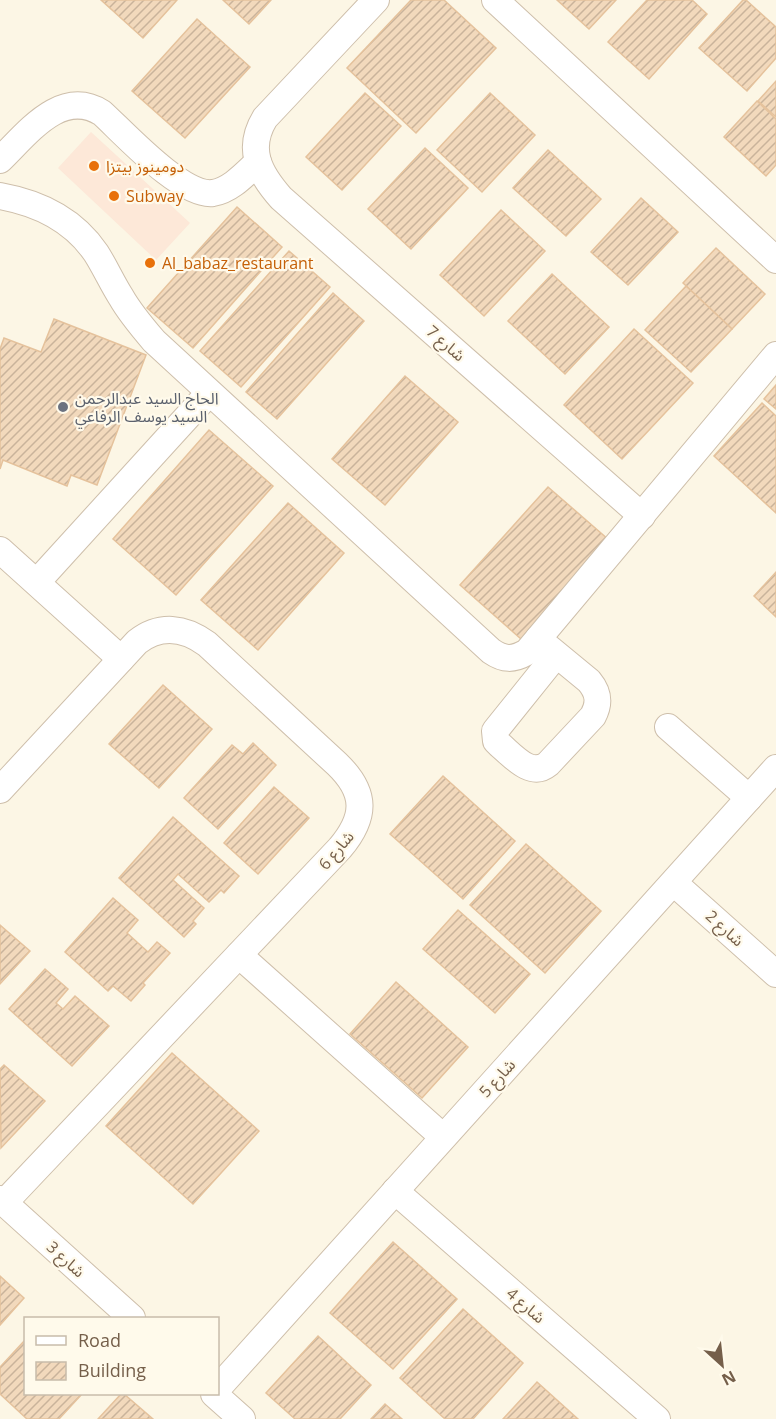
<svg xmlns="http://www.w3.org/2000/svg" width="776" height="1419" font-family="'Open Sans','Noto Sans Arabic',sans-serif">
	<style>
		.commercial { fill: #fde8d8 }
		.building { fill: url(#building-hatch); stroke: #e5c29c; stroke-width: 1.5 }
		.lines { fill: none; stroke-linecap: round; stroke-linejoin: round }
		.minor-casing { stroke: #cebfab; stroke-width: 28 }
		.minor { stroke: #fff; stroke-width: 26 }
		.food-dot { fill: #e8710a; stroke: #fffaeb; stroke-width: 2 }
		.worship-dot { fill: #6b7280; stroke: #fffaeb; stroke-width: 2 }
		.labels { text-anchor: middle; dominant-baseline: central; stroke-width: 4.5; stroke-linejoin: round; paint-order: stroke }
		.food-label { font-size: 16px; fill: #c56008; stroke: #fffaeb; text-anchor: start }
		.street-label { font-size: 16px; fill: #755f4a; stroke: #fffaeb }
		.worship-label { font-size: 16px; fill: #5b616d; stroke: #fffaeb; text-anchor: start }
	</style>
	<defs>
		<pattern id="building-hatch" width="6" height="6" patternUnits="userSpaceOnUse" patternTransform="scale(1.5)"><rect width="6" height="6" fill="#f2d9bc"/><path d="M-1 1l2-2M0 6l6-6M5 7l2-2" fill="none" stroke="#c9b39b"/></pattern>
	</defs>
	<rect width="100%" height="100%" fill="#fcf6e5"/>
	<polygon class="commercial" points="91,132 190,223 156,260 58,168"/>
	<g class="building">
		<polygon points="101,0 177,0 143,38"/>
		<polygon points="223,0 271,0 249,24"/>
		<polygon points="411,0 444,0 496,48 416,133 347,68"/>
		<polygon points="557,0 616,0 589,29"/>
		<polygon points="647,0 692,0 707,14 649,79 608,42"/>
		<polygon points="743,0 746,0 776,27 776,58 747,91 699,48"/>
		<polygon points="197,19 250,67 185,138 132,91"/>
		<polygon points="776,81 776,117 758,101"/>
		<polygon points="365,93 401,126 342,190 306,157"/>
		<polygon points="490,93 535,135 482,192 437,150"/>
		<polygon points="757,101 776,119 776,165 766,176 724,137"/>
		<polygon points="425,148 468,188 411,249 368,209"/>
		<polygon points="548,150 601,199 566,236 513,188"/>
		<polygon points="641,198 678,232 628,285 591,252"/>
		<polygon points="237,207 282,247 193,348 147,308"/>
		<polygon points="501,210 545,251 484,316 440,275"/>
		<polygon points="716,248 765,294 732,329 683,283"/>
		<polygon points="289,251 330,287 241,387 200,351"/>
		<polygon points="552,274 609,327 565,374 508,321"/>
		<polygon points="686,286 732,329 691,372 645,330"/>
		<polygon points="333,293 364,321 277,419 246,392"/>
		<polygon points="54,319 146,355 97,485 71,475 67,486 3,460 0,469 0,349 4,338 41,352"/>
		<polygon points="634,329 693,383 622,459 564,405"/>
		<polygon points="405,376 458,422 385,505 332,459"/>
		<polygon points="776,385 776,409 764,399"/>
		<polygon points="762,403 776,416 776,513 714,456"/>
		<polygon points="209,430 273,486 176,595 113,539"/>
		<polygon points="548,487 609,540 521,639 460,585"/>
		<polygon points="288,503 344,553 258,650 201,600"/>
		<polygon points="776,572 776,617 754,596"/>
		<polygon points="163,685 212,729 159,788 109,744"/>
		<polygon points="253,743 276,765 218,829 184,798 232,745 243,754"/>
		<polygon points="443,776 515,841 463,899 390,834"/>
		<polygon points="274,787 309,818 258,874 224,843"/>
		<polygon points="173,817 239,876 224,893 221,890 209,902 178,874 173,880 204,908 193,921 196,924 184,937 119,878"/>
		<polygon points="526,844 601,911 545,973 470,905"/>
		<polygon points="113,898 138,920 127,933 148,952 157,942 170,953 143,983 145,985 131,1001 113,986 108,991 65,952"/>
		<polygon points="458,910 530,974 495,1013 423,949"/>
		<polygon points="0,925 30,951 0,984"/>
		<polygon points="45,969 68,989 56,1003 63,1009 75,996 109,1026 72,1066 9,1009"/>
		<polygon points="396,982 468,1047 422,1098 350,1034"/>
		<polygon points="172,1053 259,1131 193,1204 106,1126"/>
		<polygon points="4,1065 45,1101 1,1148 0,1069"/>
		<polygon points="393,1242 457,1299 393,1369 330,1313"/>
		<polygon points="0,1276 24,1298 0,1325"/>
		<polygon points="463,1309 523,1363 473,1419 445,1419 400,1378"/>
		<polygon points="318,1336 371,1385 340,1419 295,1419 266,1393"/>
		<polygon points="26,1339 26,1394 82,1394 59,1419 27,1419 0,1394 0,1367"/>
		<polygon points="537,1382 578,1419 503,1419"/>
		<polygon points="121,1394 124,1394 153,1419 98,1419"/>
		<polygon points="385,1404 402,1419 371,1419"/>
	</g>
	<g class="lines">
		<defs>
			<g id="minor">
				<path d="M376 0 265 118C246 149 259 173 281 198L642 516"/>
				<polyline points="495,0 776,260"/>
				<path d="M0 160C27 134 61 87 102 113 124 133 182 197 213 193 231 190 245 174 258 162"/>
				<path d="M0 196C39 203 73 219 96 253 105 267 112 283 121 297 130 313 142 327 154 341L491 651C504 660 513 660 527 652L776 355"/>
				<polyline points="0,550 121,659"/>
				<polyline points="37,582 209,393"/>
				<path d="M538 639 589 681C599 693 600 703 593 716L548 764C531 778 513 756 500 745L496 741 495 731 556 655"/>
				<polyline points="668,727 749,798"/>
				<path d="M0 790 137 642C160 624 184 627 207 644L337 764C367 793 366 817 340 848L4 1203"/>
				<polyline points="674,883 776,974"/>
				<polyline points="239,955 443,1137"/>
				<polyline points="395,1191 657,1419"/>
				<polyline points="0,1199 132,1318"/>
				<polyline points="218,1388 776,768"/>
				<polyline points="214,1394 242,1419"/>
			</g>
		</defs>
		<use href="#minor" class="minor-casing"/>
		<use href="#minor" class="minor"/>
	</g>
	<g class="food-dot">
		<circle cx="94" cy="166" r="6"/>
		<circle cx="114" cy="196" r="6"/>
		<circle cx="150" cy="263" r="6"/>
	</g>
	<circle class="worship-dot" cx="63" cy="407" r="6"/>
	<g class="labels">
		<g class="food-label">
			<text x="106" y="166">دومينوز بيتزا</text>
			<text x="126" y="196">Subway</text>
			<text x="162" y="263">Al_babaz_restaurant</text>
		</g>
		<g class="street-label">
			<text transform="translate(446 343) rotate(41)">شارع 7</text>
			<text transform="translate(336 850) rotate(-50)">شارع 6</text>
			<text transform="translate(725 928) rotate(42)">شارع 2</text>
			<text transform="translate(497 1078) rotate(-48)">شارع 5</text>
			<text transform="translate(66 1259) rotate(42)">شارع 3</text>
			<text transform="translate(526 1305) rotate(41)">شارع 4</text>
		</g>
		<g class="worship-label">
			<text x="75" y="398">الحاج السيد عبدالرحمن<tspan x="75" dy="18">السيد يوسف الرفاعي</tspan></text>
		</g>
	</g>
	<rect x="24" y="1317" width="195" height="78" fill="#fffaeb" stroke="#c8bcab" stroke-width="1.5"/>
	<rect x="36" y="1336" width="30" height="9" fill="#ffffff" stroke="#c8bcab" stroke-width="1.5"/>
	<text x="78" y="1347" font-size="18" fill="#755f4a">Road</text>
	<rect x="36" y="1362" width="30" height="18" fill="url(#building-hatch)" stroke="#c8bcab" stroke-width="1.5"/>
	<text x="78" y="1377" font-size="18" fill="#755f4a">Building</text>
	<g transform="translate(722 1365) rotate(153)" stroke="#fffaeb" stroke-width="4.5" paint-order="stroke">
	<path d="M0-4.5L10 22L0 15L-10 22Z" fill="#755f4a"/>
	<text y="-9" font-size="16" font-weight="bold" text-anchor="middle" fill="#755f4a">N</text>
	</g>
</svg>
